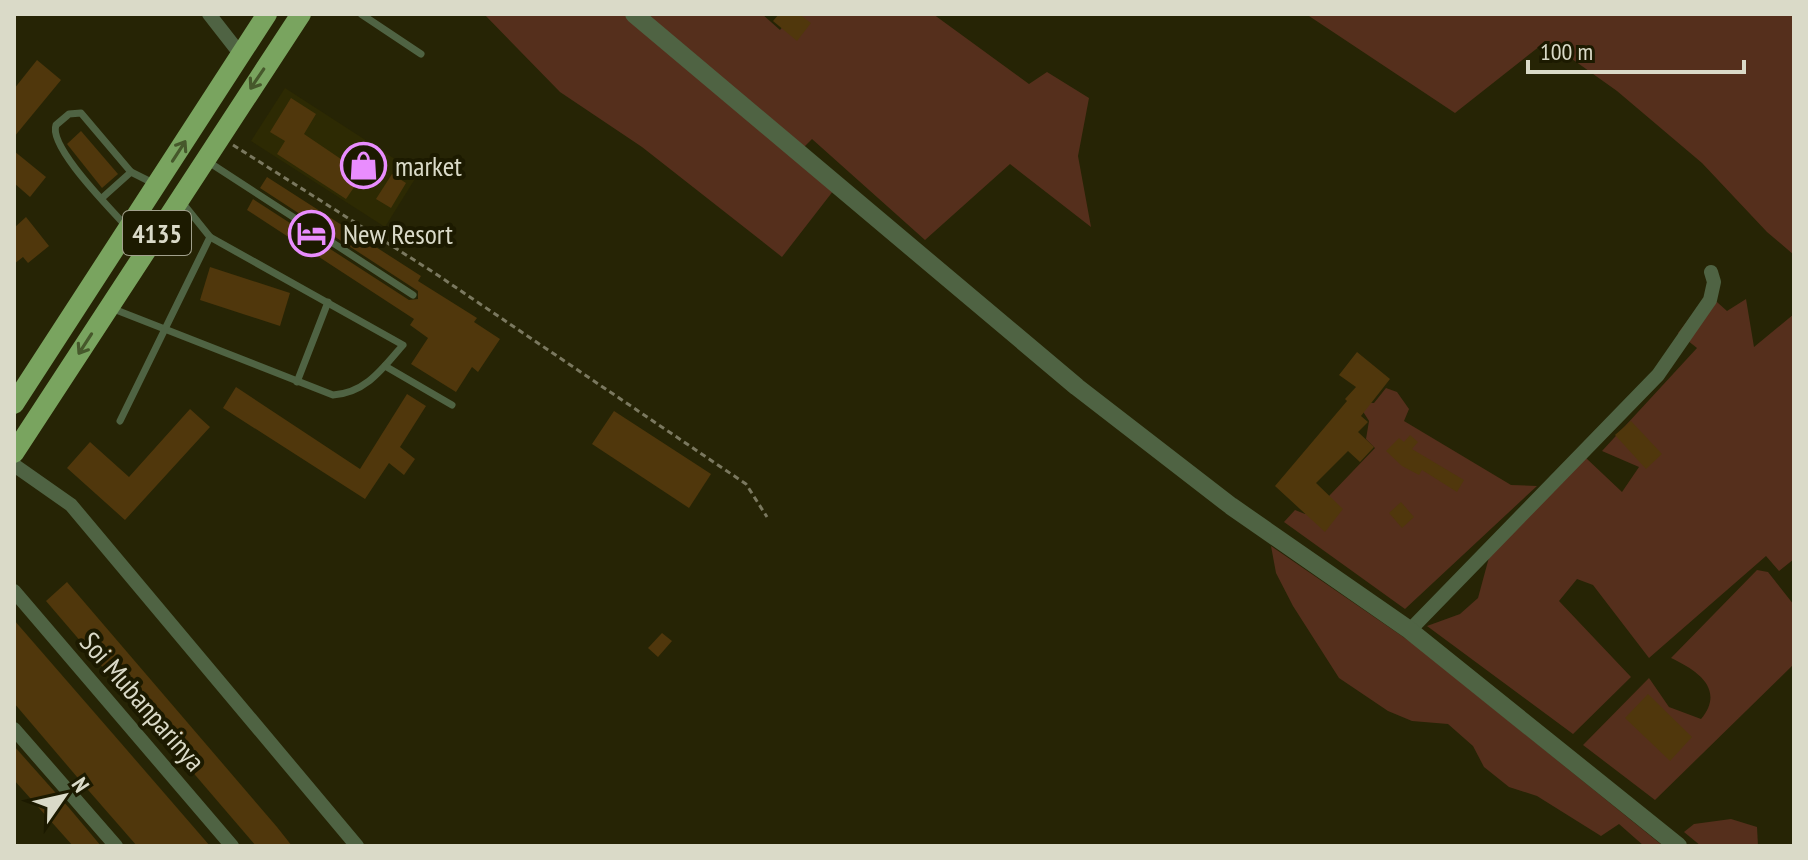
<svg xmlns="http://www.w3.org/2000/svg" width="1808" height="860" font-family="'PT Sans Narrow',sans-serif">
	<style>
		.built { fill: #2d2a03 }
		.green { fill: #552f1c }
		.building { fill: #50370c }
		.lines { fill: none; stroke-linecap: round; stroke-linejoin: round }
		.path { stroke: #7a785f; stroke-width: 3; stroke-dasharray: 6 4; stroke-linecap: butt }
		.service { stroke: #4f6343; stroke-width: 7 }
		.minor { stroke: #4f6343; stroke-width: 14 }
		.tertiary { stroke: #4f6343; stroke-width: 18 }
		.primary { stroke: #79a45f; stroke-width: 20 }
		.oneway { stroke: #46582b }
		.labels { text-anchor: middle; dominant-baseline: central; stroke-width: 8; stroke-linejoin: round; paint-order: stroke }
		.shield { fill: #1c1a00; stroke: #a1a08c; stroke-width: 2 }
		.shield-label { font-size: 26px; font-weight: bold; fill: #dadac8 }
		.poi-label { font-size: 28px; fill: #dadac8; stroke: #1c1a00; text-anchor: start }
		.street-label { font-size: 28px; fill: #dadac8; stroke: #1c1a00 }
	</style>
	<rect width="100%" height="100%" fill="#262405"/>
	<polygon class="built" points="285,88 418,174 385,227 251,141"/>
	<g class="green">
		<polygon points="484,14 762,14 780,30 793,14 933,14 1029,84 1047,72 1089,98 1078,156 1091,227 1010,164 925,240 812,139 799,152 837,186 782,257 642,147 560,92"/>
		<polygon points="1306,14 1794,14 1794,255 1767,232 1702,163 1617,91 1558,49 1540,46 1455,113"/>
		<polygon points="1708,294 1727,311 1746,299 1754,347 1794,314 1794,559 1779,571 1766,556 1649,658 1593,585 1577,579 1559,601 1631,677 1573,734 1427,626 1460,614 1478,598 1491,550 1586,458 1622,492 1639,467 1602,451 1697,348 1678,333"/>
		<polygon points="1386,388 1397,392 1409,409 1404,421 1511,485 1537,486 1405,609 1284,522 1295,510 1305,514 1329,496 1375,448 1366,439 1369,421 1357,402 1374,403"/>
		<polygon points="1271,546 1415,645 1663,846 1644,846 1619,824 1601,836 1537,796 1509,787 1484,767 1473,746 1448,724 1412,721 1388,711 1339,678 1293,606 1276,573"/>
		<path d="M1757 570 1768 572 1794 605V664L1655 800 1583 745 1649 678 1669 707 1701 719C1725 690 1699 671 1671 658Z"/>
		<polygon points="1731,819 1757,827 1758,846 1701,846 1684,832 1694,824"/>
	</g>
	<g class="building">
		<polygon points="779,14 799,14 811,23 797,41 773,21"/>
		<polygon points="37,60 61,80 14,137 14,89"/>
		<polygon points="291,98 316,114 304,134 363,174 346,199 277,154 285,141 270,132"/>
		<polygon points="81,131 118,174 102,188 67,144"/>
		<polygon points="14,151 46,177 30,197 14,183"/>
		<polygon points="392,174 406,183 391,208 376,199"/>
		<polygon points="267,177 421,276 418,281 477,318 474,322 500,339 478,372 472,367 456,392 411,364 428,338 410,325 414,319 247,210 253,199 409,300 418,299 418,291 260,188"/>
		<polygon points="26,217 49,246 28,263 23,257 14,264 14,228"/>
		<polygon points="210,267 290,293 280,326 200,300"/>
		<polygon points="1357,352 1390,379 1361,416 1368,422 1358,432 1374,447 1360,462 1348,451 1316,483 1343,509 1325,532 1275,486 1347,401 1345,399 1356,387 1339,375"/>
		<polygon points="236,387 360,469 407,394 426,406 400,447 415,459 404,475 389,463 365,499 223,408"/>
		<polygon points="190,409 210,427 125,520 67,468 90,442 129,477"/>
		<polygon points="614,411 711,474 689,508 592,444"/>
		<polygon points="1631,421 1662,454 1646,469 1615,435"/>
		<polygon points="1410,435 1418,442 1412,449 1464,480 1457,492 1422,470 1419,475 1402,466 1386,451 1399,438 1404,442"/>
		<polygon points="1401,502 1414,517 1402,528 1389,513"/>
		<polygon points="67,582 277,827 292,846 256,846 46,601"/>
		<polygon points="14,620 120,742 210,846 137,846 89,791 14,703"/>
		<polygon points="662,633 672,641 658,657 648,648"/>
		<polygon points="1648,694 1692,737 1670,761 1625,718"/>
		<polygon points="14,746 70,809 101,846 73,846 14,780"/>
	</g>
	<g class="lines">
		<polyline class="path" points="233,145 433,272 746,484 767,517"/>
		<g class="service">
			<polyline points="361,14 421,54"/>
			<polyline points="207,161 413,295"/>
			<polyline points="102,198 131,172"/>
			<path d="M125 225C109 207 48 146 56 125L69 114 81 113 131 172 155 184"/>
			<path d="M111 308 333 395C366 393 383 368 403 345L210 237 181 201"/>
			<polyline points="385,366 452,405"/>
			<polyline points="297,382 328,302"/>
			<polyline points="120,421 210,237"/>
		</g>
		<g class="minor">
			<polyline points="209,14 241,55"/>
			<polyline points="14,465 71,505 357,846"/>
			<polyline points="14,591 232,846"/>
			<polyline points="1410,630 1658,375 1710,300 1714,282 1711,272"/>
			<polyline points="14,729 116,846"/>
		</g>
		<polyline class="tertiary" points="634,14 1077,387 1231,506 1408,629 1678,846"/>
		<g class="primary">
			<polyline points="14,404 267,14"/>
			<polyline points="14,453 301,14"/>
		</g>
	</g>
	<defs><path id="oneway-shaft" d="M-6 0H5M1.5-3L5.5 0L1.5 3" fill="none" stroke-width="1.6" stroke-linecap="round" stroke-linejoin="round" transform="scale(2)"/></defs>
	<g class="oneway">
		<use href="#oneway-shaft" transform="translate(257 79) rotate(124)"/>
		<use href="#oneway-shaft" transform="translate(179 151) rotate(-57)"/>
		<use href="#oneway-shaft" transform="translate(85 344) rotate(123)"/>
	</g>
	<defs>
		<symbol id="shop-ring" viewBox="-11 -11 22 22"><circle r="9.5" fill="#1c1a00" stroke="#e98dfe" stroke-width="1.5"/><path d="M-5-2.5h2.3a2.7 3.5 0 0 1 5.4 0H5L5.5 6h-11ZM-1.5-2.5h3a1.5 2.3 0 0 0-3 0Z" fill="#e98dfe"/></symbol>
		<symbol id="hotel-ring" viewBox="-11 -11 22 22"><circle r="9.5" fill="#1c1a00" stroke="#e98dfe" stroke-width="1.5"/><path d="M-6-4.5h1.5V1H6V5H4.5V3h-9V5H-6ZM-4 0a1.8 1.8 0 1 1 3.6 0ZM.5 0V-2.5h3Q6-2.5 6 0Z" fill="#e98dfe"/></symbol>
	</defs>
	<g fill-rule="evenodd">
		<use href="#shop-ring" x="338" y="140" width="51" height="51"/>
		<use href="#hotel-ring" x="286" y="208" width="51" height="51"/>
	</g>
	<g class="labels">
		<rect class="shield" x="123" y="211" width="68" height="44" rx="6"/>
		<g class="shield-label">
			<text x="157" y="233">4135</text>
		</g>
		<g class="poi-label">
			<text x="395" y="165">market</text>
			<text x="343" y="233">New Resort</text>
		</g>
		<g class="street-label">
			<text transform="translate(143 701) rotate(49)">Soi Mubanparinya</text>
		</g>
	</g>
	<rect width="1808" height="860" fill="none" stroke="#dadac8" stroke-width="32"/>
	<g transform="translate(64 796) rotate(56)" stroke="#1c1a00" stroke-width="6" paint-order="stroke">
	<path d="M0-6L14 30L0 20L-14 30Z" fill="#dadac8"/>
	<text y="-12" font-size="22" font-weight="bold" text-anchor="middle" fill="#dadac8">N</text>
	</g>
	<path d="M1528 60v12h216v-12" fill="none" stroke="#dadac8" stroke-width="4"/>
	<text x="1540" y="60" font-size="24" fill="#dadac8" stroke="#1c1a00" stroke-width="6" paint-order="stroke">100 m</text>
</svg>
